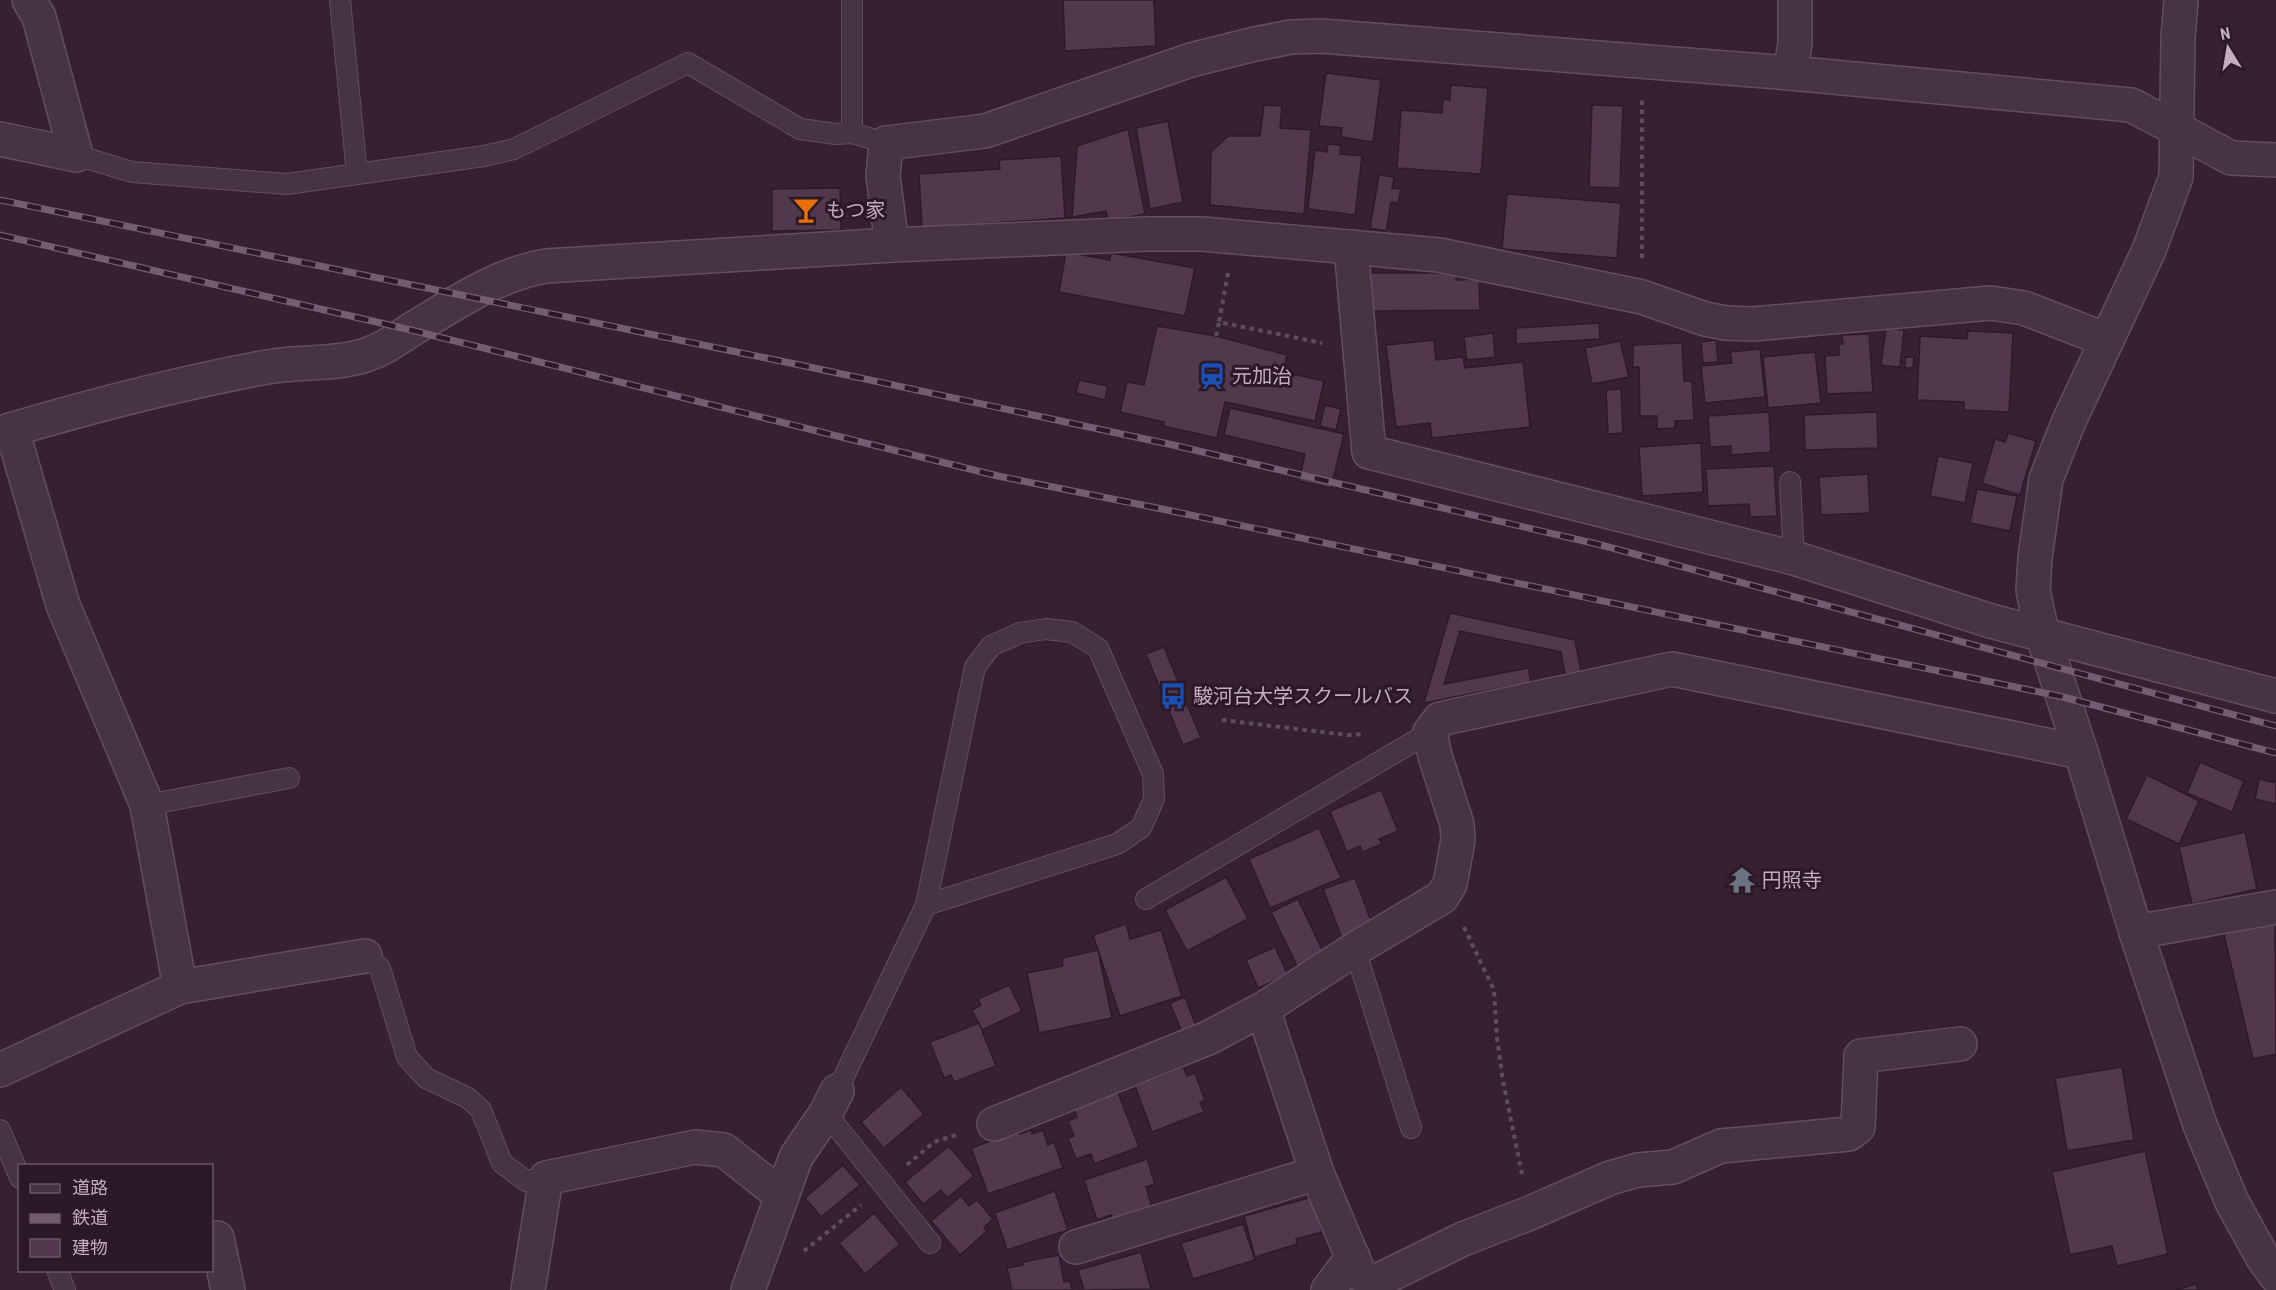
<svg xmlns="http://www.w3.org/2000/svg" width="2276" height="1290" font-family="'Roboto Condensed','Noto Sans JP',sans-serif">
	<style>
		.building { fill: #52384d; stroke: #2d1b2a; stroke-width: 1.5 }
		.lines { fill: none; stroke-linecap: round; stroke-linejoin: round }
		.service-casing { stroke: #614e5e; stroke-width: 22 }
		.minor-casing { stroke: #614e5e; stroke-width: 36 }
		.tertiary-casing { stroke: #614e5e; stroke-width: 36 }
		.path { stroke: #5d4d61; stroke-width: 4; stroke-dasharray: 4.5 4.5; stroke-linecap: butt }
		.service { stroke: #463443; stroke-width: 20 }
		.minor { stroke: #463443; stroke-width: 33 }
		.tertiary { stroke: #463443; stroke-width: 33 }
		.rail-casing { stroke: #745d70; stroke-width: 7 }
		.rail { stroke: #2b1928; stroke-width: 4.5; stroke-dasharray: 14; stroke-linecap: butt }
		.labels { text-anchor: middle; dominant-baseline: central; stroke-width: 6; stroke-linejoin: round; paint-order: stroke }
		.poi-label { font-size: 20px; fill: #c3aebf; stroke: #2b1928; text-anchor: start }
	</style>
	<rect width="100%" height="100%" fill="#362032"/>
	<g class="building">
		<polygon points="1063,0 1154,0 1156,46 1065,51"/>
		<polygon points="1326,73 1381,80 1373,142 1341,137 1342,128 1319,126"/>
		<polygon points="1451,85 1488,88 1481,174 1397,168 1401,110 1442,113 1443,99 1450,100"/>
		<polygon points="1264,105 1282,106 1280,128 1311,130 1304,214 1210,205 1211,152 1228,136 1260,136"/>
		<polygon points="1592,105 1623,106 1620,188 1589,187"/>
		<polygon points="1168,121 1183,202 1150,209 1136,128"/>
		<polygon points="1128,129 1145,214 1108,221 1106,211 1072,217 1077,146"/>
		<polygon points="1328,144 1341,145 1340,154 1362,156 1355,215 1308,209 1315,150 1327,152"/>
		<polygon points="1061,156 1065,218 922,228 919,174 1000,169 999,160"/>
		<polygon points="1379,175 1394,177 1392,188 1401,189 1398,203 1391,202 1386,231 1370,228"/>
		<polygon points="840,188 841,230 772,231 772,189"/>
		<polygon points="1507,194 1621,203 1617,258 1502,249"/>
		<polygon points="1066,252 1110,260 1111,253 1195,268 1185,316 1059,292"/>
		<polygon points="1371,273 1457,273 1456,280 1479,279 1480,310 1371,311"/>
		<polygon points="1599,323 1600,339 1516,344 1516,328"/>
		<polygon points="1157,326 1216,336 1287,355 1283,372 1324,381 1315,421 1225,402 1217,438 1163,426 1164,422 1120,412 1127,382 1144,385"/>
		<polygon points="1886,328 1904,330 1900,367 1881,365"/>
		<polygon points="1968,331 2013,333 2009,412 1964,410 1964,402 1917,400 1920,336 1967,339"/>
		<polygon points="1493,333 1495,357 1467,360 1464,337"/>
		<polygon points="1869,334 1873,392 1827,394 1825,356 1839,355 1839,344 1843,344 1842,335"/>
		<polygon points="1434,340 1436,360 1463,357 1465,368 1523,362 1530,427 1432,438 1430,423 1396,427 1386,345"/>
		<polygon points="1716,340 1718,362 1703,363 1701,342"/>
		<polygon points="1620,341 1629,377 1592,384 1585,348"/>
		<polygon points="1682,343 1684,381 1692,381 1694,420 1675,421 1675,428 1657,429 1657,416 1640,416 1639,367 1633,367 1633,345"/>
		<polygon points="1760,349 1765,397 1705,403 1701,366 1732,363 1730,352"/>
		<polygon points="1815,352 1821,403 1768,408 1763,357"/>
		<polygon points="1905,357 1914,357 1913,368 1905,368"/>
		<polygon points="1079,380 1108,386 1105,400 1076,393"/>
		<polygon points="1621,389 1623,433 1608,434 1606,390"/>
		<polygon points="1325,405 1341,409 1336,430 1320,426"/>
		<polygon points="1230,408 1344,434 1331,488 1299,481 1305,454 1224,435"/>
		<polygon points="1769,412 1771,452 1731,455 1731,446 1710,447 1708,416"/>
		<polygon points="1877,412 1878,448 1805,450 1804,415"/>
		<polygon points="2008,433 2036,441 2020,495 1982,483 1995,439 2005,442"/>
		<polygon points="1701,443 1703,492 1642,496 1639,447"/>
		<polygon points="1938,456 1973,463 1965,503 1930,496"/>
		<polygon points="1774,466 1777,516 1750,517 1749,504 1708,506 1706,469"/>
		<polygon points="1868,474 1870,513 1821,515 1819,477"/>
		<polygon points="1977,489 2017,496 2010,531 1970,523"/>
		<polygon points="1450,613 1575,640 1581,672 1565,674 1561,652 1460,631 1444,684 1528,668 1531,682 1424,703"/>
		<polygon points="1164,647 1201,738 1183,745 1146,654"/>
		<polygon points="2200,762 2244,781 2232,812 2187,793"/>
		<polygon points="2147,775 2199,801 2179,844 2126,819"/>
		<polygon points="2259,779 2276,783 2276,804 2255,799"/>
		<polygon points="1381,790 1398,831 1379,839 1382,844 1363,852 1360,846 1347,852 1330,811"/>
		<polygon points="1319,828 1341,878 1270,908 1249,859"/>
		<polygon points="2245,832 2257,889 2192,904 2179,847"/>
		<polygon points="1226,877 1248,919 1187,951 1165,910"/>
		<polygon points="1355,878 1373,926 1342,938 1323,889"/>
		<polygon points="1298,899 1325,956 1298,968 1271,912"/>
		<polygon points="2275,923 2276,1054 2253,1059 2224,934"/>
		<polygon points="1126,924 1130,939 1161,930 1182,996 1120,1016 1093,935"/>
		<polygon points="1275,947 1288,975 1258,988 1246,960"/>
		<polygon points="1098,950 1112,1018 1039,1033 1027,973 1063,966 1062,958"/>
		<polygon points="1009,985 1022,1011 982,1030 972,1010 981,1005 978,999"/>
		<polygon points="1185,997 1196,1026 1182,1032 1170,1003"/>
		<polygon points="979,1023 996,1066 954,1082 951,1075 944,1078 930,1042"/>
		<polygon points="1183,1067 1187,1076 1195,1073 1205,1100 1200,1103 1204,1112 1152,1132 1135,1086"/>
		<polygon points="2122,1067 2134,1140 2067,1151 2055,1078"/>
		<polygon points="901,1087 924,1114 884,1148 861,1122"/>
		<polygon points="1117,1090 1139,1147 1094,1164 1091,1154 1076,1159 1068,1138 1074,1136 1068,1121 1077,1117 1073,1106"/>
		<polygon points="1031,1130 1032,1134 1043,1130 1048,1145 1054,1142 1063,1168 988,1194 971,1148 1018,1131 1020,1134"/>
		<polygon points="949,1146 974,1176 947,1198 941,1190 923,1204 905,1182"/>
		<polygon points="2145,1151 2168,1254 2117,1266 2112,1246 2070,1255 2052,1172"/>
		<polygon points="1147,1159 1155,1184 1146,1187 1152,1208 1113,1221 1111,1215 1097,1220 1084,1180"/>
		<polygon points="843,1165 860,1185 821,1217 805,1198"/>
		<polygon points="1055,1191 1068,1230 1007,1250 995,1213"/>
		<polygon points="961,1196 969,1206 977,1200 993,1219 984,1227 987,1231 960,1255 931,1221"/>
		<polygon points="1312,1197 1322,1232 1296,1239 1297,1244 1255,1257 1244,1216"/>
		<polygon points="874,1213 900,1244 865,1274 839,1243"/>
		<polygon points="1243,1224 1255,1260 1193,1279 1181,1243"/>
		<polygon points="1141,1252 1151,1289 1084,1290 1078,1270"/>
		<polygon points="1059,1255 1064,1282 1070,1281 1072,1290 1012,1290 1007,1268 1023,1265 1023,1262"/>
		<polygon points="2196,1284 2198,1290 2176,1290"/>
	</g>
	<g class="lines">
		<defs>
			<g id="service">
				<polyline points="340,0 357,174"/>
				<polyline points="852,133 852,0"/>
				<polyline points="76,155 132,172 287,184 484,156 514,149 688,63 800,129 836,134 852,133 886,143"/>
				<polyline points="1790,482 1794,558"/>
				<polyline points="147,805 289,778"/>
				<polyline points="1146,899 1430,732"/>
				<polyline points="1355,949 1411,1128"/>
				<polyline points="365,956 380,968 407,1057 426,1078 468,1098 481,1110 502,1163 526,1181 546,1178"/>
				<polyline points="837,1091 926,905 975,667 991,646 1020,633 1046,629 1072,632 1098,648 1153,774 1154,799 1141,828 1117,844 926,905"/>
				<polyline points="826,1113 930,1243"/>
				<polyline points="0,1130 20,1178"/>
				<polyline points="57,1270 65,1290"/>
			</g>
			<g id="minor">
				<polyline points="2181,0 2178,38 2176,177 2149,250 2069,421 2046,479 2035,558 2033,590 2042,633 2081,752 2136,932 2200,1125 2232,1202 2263,1258 2276,1276"/>
				<polyline points="1790,73 1795,44 1795,0"/>
				<polyline points="2177,129 2231,158 2276,160"/>
				<polyline points="0,139 76,155 39,17 29,0"/>
				<polyline points="1351,247 1369,452 1794,558 1991,621 2276,696"/>
				<polyline points="10,430 17,447 63,605 147,805 180,987"/>
				<path d="M0 436 10 430C95 405 180 383 267 367 298 361 333 365 363 356 385 349 395 340 414 328 456 303 498 274 546 266L892 245 1146 234H1202L1439 255 1642 297 1705 319 1726 323 1753 324 1991 303 2024 308 2107 340"/>
				<polyline points="2136,932 2276,907"/>
				<polyline points="0,1070 180,987 365,956"/>
				<polyline points="994,1124 1208,1038 1263,1009 1355,949 1442,897 1450,884 1458,840 1457,824 1435,756 1430,732 1440,719 1672,669 2081,752"/>
				<polyline points="1317,1173 1359,1273 1373,1283 1463,1239 1530,1213 1610,1178 1638,1170 1673,1167 1721,1146 1849,1134 1858,1127 1861,1056 1960,1044"/>
				<polyline points="217,1238 228,1290"/>
				<polyline points="1076,1247 1317,1173 1263,1009"/>
				<polyline points="528,1290 546,1178 695,1147 724,1150 782,1196"/>
				<polyline points="1328,1290 1353,1257"/>
			</g>
			<g id="tertiary">
				<polyline points="892,245 883,176 886,143 985,131 1191,60 1255,44 1291,37 1321,36 1790,73 2131,105 2177,129"/>
				<polyline points="748,1290 796,1157 826,1113 837,1091"/>
			</g>
		</defs>
		<use href="#service" class="service-casing"/>
		<use href="#minor" class="minor-casing"/>
		<use href="#tertiary" class="tertiary-casing"/>
		<g class="path">
			<polyline points="1642,258 1642,100"/>
			<polyline points="1228,273 1219,322 1322,343"/>
			<polyline points="1216,336 1219,322"/>
			<polyline points="1222,720 1347,735 1363,734"/>
			<polyline points="1464,927 1494,990 1497,1038 1503,1081 1522,1174"/>
			<polyline points="907,1165 934,1142 959,1134"/>
			<polyline points="804,1251 861,1205"/>
		</g>
		<use href="#service" class="service"/>
		<use href="#minor" class="minor"/>
		<use href="#tertiary" class="tertiary"/>
		<defs>
			<g id="rail">
				<polyline points="0,200 800,365 1173,445 1601,545 2276,726"/>
				<polyline points="0,235 411,330 998,476 1162,509 2063,697 2276,753"/>
			</g>
		</defs>
		<use href="#rail" class="rail-casing"/>
		<use href="#rail" class="rail"/>
	</g>
	<defs>
		<symbol id="bar-bare" viewBox="-9 -9 18 18"><path d="M-6-5H6L.8 .8V4.5H3.5V6h-7V4.5H-.8V.8Z" fill="#e8710a" stroke="#2b1928" stroke-width="2.5" paint-order="stroke"/></symbol>
		<symbol id="station-bare" viewBox="-9 -9 18 18"><path d="M-3-6H3Q5-6 5-4V2Q5 4 3 4L4.5 6H3L1.5 4h-3L-3 6H-4.5L-3 4Q-5 4-5 2V-4Q-5-6-3-6ZM-3.5-4v3h7v-3ZM-3.5 1v1.5H-2V1ZM2 1v1.5H3.5V1Z" fill="#1a4fb4" stroke="#2b1928" stroke-width="2.5" paint-order="stroke"/></symbol>
		<symbol id="bus-bare" viewBox="-9 -9 18 18"><path d="M-5-6H5V4H4V6H2V4H-2V6H-4V4H-5ZM-3.5-4V0h7V-4ZM-3.5 1.2v1.5H-2V1.2ZM2 1.2v1.5H3.5V1.2Z" fill="#1a4fb4" stroke="#2b1928" stroke-width="2.5" paint-order="stroke"/></symbol>
		<symbol id="temple-bare" viewBox="-9 -9 18 18"><path d="M0-6L5-2H3V0L6.5 2.5H4V6H1.5V3h-3V6H-4V2.5H-6.5L-3 0V-2H-5Z" fill="#6b7280" stroke="#2b1928" stroke-width="2.5" paint-order="stroke"/></symbol>
	</defs>
	<g fill-rule="evenodd">
		<use href="#bar-bare" x="787" y="191" width="38" height="38"/>
		<use href="#station-bare" x="1193" y="357" width="38" height="38"/>
		<use href="#bus-bare" x="1154" y="677" width="38" height="38"/>
		<use href="#temple-bare" x="1723" y="861" width="38" height="38"/>
	</g>
	<g class="labels">
		<g class="poi-label">
			<text x="826" y="210">もつ家</text>
			<text x="1232" y="376">元加治</text>
			<text x="1193" y="696">駿河台大学スクールバス</text>
			<text x="1762" y="880">円照寺</text>
		</g>
	</g>
	<rect x="18" y="1164" width="195" height="108" fill="#2b1928" stroke="#685564" stroke-width="1.5"/>
	<rect x="30" y="1184" width="30" height="9" fill="#463443" stroke="#685564" stroke-width="1.5"/>
	<text x="72" y="1194" font-size="18" fill="#c3aebf">道路</text>
	<rect x="30" y="1214" width="30" height="9" fill="#745d70" stroke="#685564" stroke-width="1.5"/>
	<text x="72" y="1224" font-size="18" fill="#c3aebf">鉄道</text>
	<rect x="30" y="1239" width="30" height="18" fill="#52384d" stroke="#685564" stroke-width="1.5"/>
	<text x="72" y="1254" font-size="18" fill="#c3aebf">建物</text>
	<g transform="translate(2228 48) rotate(349)" stroke="#2b1928" stroke-width="4.5" paint-order="stroke">
	<path d="M0-4.5L10 22L0 15L-10 22Z" fill="#c3aebf"/>
	<text y="-9" font-size="16" font-weight="bold" text-anchor="middle" fill="#c3aebf">N</text>
	</g>
</svg>
